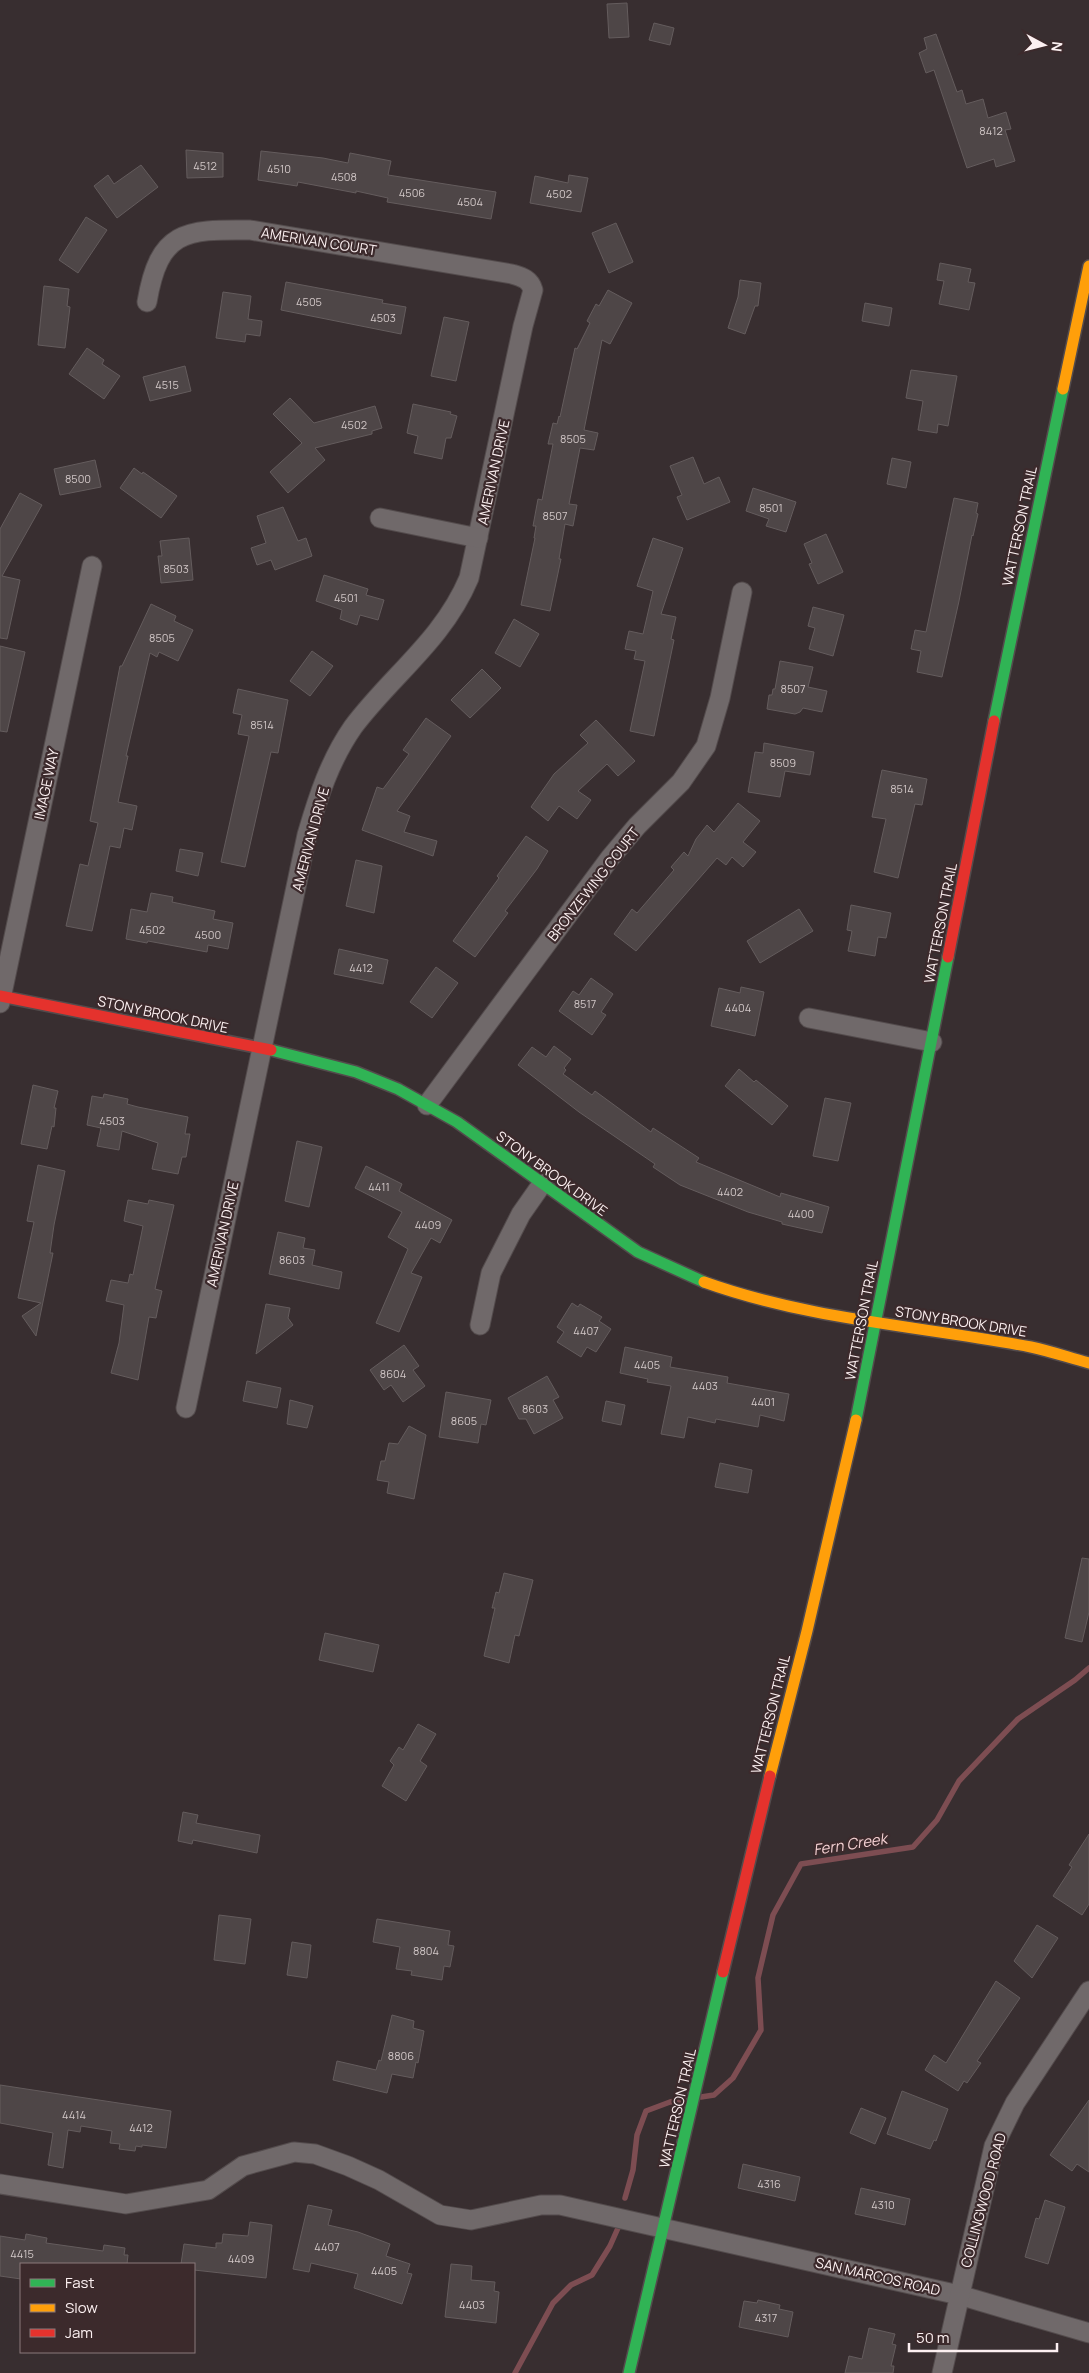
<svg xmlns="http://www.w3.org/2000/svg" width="1089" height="2373" font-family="Manrope,sans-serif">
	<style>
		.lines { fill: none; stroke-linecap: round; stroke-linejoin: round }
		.stream { stroke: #7d4d52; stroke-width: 5.5 }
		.building { fill: #4e4647; stroke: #645c5d }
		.street-casing { stroke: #534b4c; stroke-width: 21 }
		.fast-casing { stroke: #534b4c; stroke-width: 14 }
		.slow-casing { stroke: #534b4c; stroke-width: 14 }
		.jam-casing { stroke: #534b4c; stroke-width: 14 }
		.street { stroke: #70696a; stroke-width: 19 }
		.fast { stroke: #30b455; stroke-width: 11 }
		.slow { stroke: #ff9f0a; stroke-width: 11 }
		.jam { stroke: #e5322d; stroke-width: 11 }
		.labels { text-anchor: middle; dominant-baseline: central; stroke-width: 4.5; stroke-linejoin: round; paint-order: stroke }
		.number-label { font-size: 11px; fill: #d0c6c6 }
		.street-label { font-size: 14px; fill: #fcf0f1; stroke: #3c2a2c }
		.water-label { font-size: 15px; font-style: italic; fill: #f4d1d3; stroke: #3c2a2c }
	</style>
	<rect width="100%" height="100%" fill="#382e30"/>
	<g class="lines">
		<g class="stream">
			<polyline points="701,2097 714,2095 733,2078 761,2030 758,1978 773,1915 801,1864 913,1847 937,1820 959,1781 1018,1719 1075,1680 1089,1668"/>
			<polyline points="625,2198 633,2170 637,2135 646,2111 670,2102 687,2099"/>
			<polyline points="515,2373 553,2303 571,2285 592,2275 610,2246 618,2228"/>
		</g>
	</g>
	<g class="building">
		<polygon points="627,3 629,37 609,38 607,4"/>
		<polygon points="654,23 674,28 670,45 649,40"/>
		<polygon points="936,34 957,92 962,90 966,104 983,99 988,118 1006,112 1011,129 1005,130 1015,161 996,167 994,159 967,168 934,70 926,73 919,53 927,49 924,38"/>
		<polygon points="186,150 223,153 223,177 187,178"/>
		<polygon points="261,151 323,158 348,163 350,153 391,161 388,175 496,192 491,219 387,202 388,198 356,191 356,193 298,182 297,186 258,180"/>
		<polygon points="141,165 158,187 117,218 94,186 108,175 114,184"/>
		<polygon points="569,175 588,178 581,212 530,203 535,176 568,183"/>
		<polygon points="86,217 107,230 78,273 59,260"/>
		<polygon points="616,223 633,262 609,273 592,233"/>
		<polygon points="940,263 971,269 968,282 975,283 969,310 939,304 944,281 937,280"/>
		<polygon points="740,280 761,283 758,306 755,306 745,334 728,328 738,297"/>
		<polygon points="286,282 383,300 382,303 406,307 401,334 281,310"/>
		<polygon points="44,286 69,289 67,306 70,307 65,348 38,345"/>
		<polygon points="608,290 632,303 610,344 602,340 584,430 598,433 594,450 580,448 569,504 577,505 573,526 565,524 559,559 561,559 550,611 521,605 535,538 534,538 536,526 533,526 538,499 542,500 553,444 548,444 553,423 557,424 559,416 560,417 575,348 577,349 590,323 587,321 596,304 599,306"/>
		<polygon points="223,292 251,296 248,319 262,321 260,336 246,334 245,342 216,338"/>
		<polygon points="865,303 892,308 889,326 862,321"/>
		<polygon points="444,317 469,322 456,381 431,376"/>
		<polygon points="87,348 104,360 102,364 120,376 104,399 69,374"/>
		<polygon points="185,366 191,391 150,401 143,377"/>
		<polygon points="911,370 957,376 948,426 938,424 937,433 918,430 923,401 906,398"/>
		<polygon points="290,398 314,423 375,406 382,428 372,431 372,434 315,448 325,460 288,493 270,472 302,443 273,414"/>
		<polygon points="413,404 451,412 450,414 457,416 451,438 446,438 442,459 414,453 418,436 407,433"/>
		<polygon points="693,457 704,484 719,477 730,502 687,520 677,497 682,495 670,466"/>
		<polygon points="892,458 911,462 906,488 887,484"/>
		<polygon points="95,460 101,487 60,495 54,469"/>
		<polygon points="134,468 142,474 143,472 177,496 161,518 120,488"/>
		<polygon points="753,488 796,502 786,532 766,526 769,519 746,511"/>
		<polygon points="20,493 42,505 2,576 20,580 7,639 0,638 0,529"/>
		<polygon points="954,498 978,503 976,513 978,514 973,536 972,535 959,601 942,677 917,672 921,651 911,649 915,630 926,632"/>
		<polygon points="283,507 298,541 306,538 312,556 275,570 271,560 257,565 251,548 266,543 257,516"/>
		<polygon points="826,534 843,572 818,584 809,564 812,563 804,544"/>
		<polygon points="189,538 193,580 161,583 158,556 162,556 160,541"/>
		<polygon points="653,538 683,548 661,614 676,617 671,639 674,640 654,736 630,731 645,661 634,659 636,651 625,649 629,631 643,634 653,591 637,586"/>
		<polygon points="324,575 368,589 366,595 384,600 378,620 360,615 357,625 340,619 342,610 316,601"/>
		<polygon points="151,604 176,616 174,621 193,630 178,661 159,652 157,657 150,653 126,756 128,756 118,802 137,806 132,830 124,828 120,848 110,846 92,931 66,926 80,864 88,866 98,823 90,821 120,666 122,666"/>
		<polygon points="813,607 844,615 833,656 809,649 815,628 808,626"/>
		<polygon points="514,619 539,634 520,667 495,653"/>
		<polygon points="0,646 25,652 7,732 0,731"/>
		<polygon points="312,651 333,666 310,696 290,681"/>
		<polygon points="780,661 813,667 808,687 827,691 822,712 803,708 800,712 795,714 767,709 769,695 772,695 773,689 775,689"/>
		<polygon points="482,669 501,688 470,718 451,700"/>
		<polygon points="238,689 288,700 278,753 271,752 245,867 221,862 249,736 238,734 242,715 233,713"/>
		<polygon points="426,718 451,736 397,811 410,816 404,832 437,841 433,856 362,830 377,787 383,789 409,754 403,750"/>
		<polygon points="596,720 635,761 618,776 607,764 578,791 591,800 577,819 559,806 548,821 531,807 554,774 588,743 580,735"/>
		<polygon points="764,743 814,752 810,775 785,771 780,797 748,792 755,752 763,753"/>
		<polygon points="882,770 927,779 922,805 915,804 898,878 874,872 886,819 872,817"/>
		<polygon points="738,803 760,821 743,842 756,852 743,867 732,857 726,865 717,858 636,951 614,934 632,909 637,913 674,870 671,867 684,852 688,856 696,839 707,825 714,832"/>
		<polygon points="526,836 548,851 537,869 505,911 508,913 475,957 453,941 499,878 497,876"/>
		<polygon points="180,849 203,853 198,876 176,871"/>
		<polygon points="356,860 382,866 374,913 346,906"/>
		<polygon points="151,893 173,897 172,902 215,911 213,919 233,923 228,949 208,945 207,952 148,941 147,943 126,939 131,909 147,912"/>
		<polygon points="851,905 891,913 886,938 878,937 875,956 848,951 852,931 847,930"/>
		<polygon points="799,909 813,931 760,963 747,941"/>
		<polygon points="339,949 388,960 383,984 334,974"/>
		<polygon points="436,967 458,983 432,1018 410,1002"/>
		<polygon points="591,978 613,994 601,1012 606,1015 592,1035 559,1011 573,991 579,995"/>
		<polygon points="741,987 764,992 755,1036 711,1026 719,988 740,993"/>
		<polygon points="554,1046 571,1059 564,1068 566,1070 563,1074 592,1095 595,1091 651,1132 653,1128 699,1158 696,1162 780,1197 781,1193 829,1207 822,1233 782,1224 782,1222 748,1212 680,1185 653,1167 655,1164 579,1112 518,1065 532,1047 546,1057"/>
		<polygon points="739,1069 754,1082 756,1080 788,1106 772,1125 725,1086"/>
		<polygon points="33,1085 58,1091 54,1108 56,1108 54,1127 52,1126 47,1149 21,1144"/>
		<polygon points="104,1094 128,1099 127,1104 138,1107 188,1117 185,1134 190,1134 188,1145 186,1157 182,1157 178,1174 152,1169 158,1143 122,1131 119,1150 97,1146 101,1128 87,1125 92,1096 103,1098"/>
		<polygon points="825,1098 851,1103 838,1161 813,1156"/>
		<polygon points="297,1141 322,1147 309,1207 285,1201"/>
		<polygon points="38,1165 65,1171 54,1225 50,1253 53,1253 36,1336 22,1316 41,1303 18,1298 34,1222 27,1221"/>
		<polygon points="366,1166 402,1184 399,1191 452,1220 440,1243 431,1238 411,1273 422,1277 399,1332 376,1323 408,1249 388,1237 402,1212 355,1188"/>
		<polygon points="128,1200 148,1204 149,1200 174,1205 155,1289 162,1291 159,1303 156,1318 149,1317 138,1380 111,1373 119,1343 124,1305 106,1301 111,1280 128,1283 130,1274 133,1275 143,1226 124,1221"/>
		<polygon points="278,1232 305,1238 303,1248 315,1250 312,1265 342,1272 339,1289 269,1274"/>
		<polygon points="572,1303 578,1307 580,1304 602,1317 599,1321 611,1329 596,1352 587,1347 581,1357 557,1342 564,1332 557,1327"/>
		<polygon points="266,1304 290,1308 288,1318 293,1325 256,1354"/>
		<polygon points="404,1345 419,1366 413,1370 425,1386 403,1402 391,1385 384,1390 370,1370"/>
		<polygon points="625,1347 672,1357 670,1367 728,1377 727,1383 789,1394 784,1421 760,1415 758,1427 716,1419 715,1423 688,1417 684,1438 661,1434 671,1386 647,1382 648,1379 620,1373"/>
		<polygon points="547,1376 559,1397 553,1400 563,1418 534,1434 526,1419 519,1419 508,1398"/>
		<polygon points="247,1381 281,1388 277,1408 243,1401"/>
		<polygon points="446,1392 491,1400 486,1425 481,1424 478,1443 439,1437"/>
		<polygon points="290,1400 313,1406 307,1428 287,1424"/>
		<polygon points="606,1401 625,1405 621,1425 602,1421"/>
		<polygon points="409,1426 426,1435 414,1499 387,1493 389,1482 377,1480 381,1461 385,1461 389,1443 398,1444"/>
		<polygon points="720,1463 752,1470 748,1493 715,1487"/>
		<polygon points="1082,1558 1089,1559 1089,1612 1082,1642 1065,1638"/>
		<polygon points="504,1573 533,1580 519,1636 515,1635 509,1663 484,1656 495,1608 492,1608 496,1592 499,1593"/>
		<polygon points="325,1633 379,1645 373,1672 319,1660"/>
		<polygon points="418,1724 436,1734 420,1761 427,1766 406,1801 382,1786 394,1765 390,1761 399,1747 403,1750"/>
		<polygon points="183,1812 198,1815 196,1823 260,1835 257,1853 193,1840 192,1844 178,1841"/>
		<polygon points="1089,1834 1089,1904 1082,1915 1053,1896 1072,1867 1069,1865"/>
		<polygon points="219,1915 251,1919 245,1964 214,1960"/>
		<polygon points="377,1919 450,1931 448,1945 454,1946 450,1967 444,1966 442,1980 411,1975 412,1971 396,1969 400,1947 373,1942"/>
		<polygon points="1037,1925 1058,1938 1032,1978 1014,1961"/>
		<polygon points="292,1942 311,1945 307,1978 287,1975"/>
		<polygon points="996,1981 1020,1998 977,2061 981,2063 967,2083 964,2081 958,2091 925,2070 934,2055 946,2063"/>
		<polygon points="392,2015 414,2021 413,2028 424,2031 418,2063 416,2062 413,2078 392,2074 387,2093 333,2080 337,2061 376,2070 379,2060 381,2061"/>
		<polygon points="0,2085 171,2111 166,2148 142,2145 142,2147 136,2146 135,2151 119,2149 120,2144 110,2143 112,2131 81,2126 80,2132 68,2130 63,2168 48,2165 53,2133 0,2123"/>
		<polygon points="902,2091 948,2109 936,2141 934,2140 930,2149 887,2134"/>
		<polygon points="1089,2100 1089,2172 1077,2164 1072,2171 1050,2155"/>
		<polygon points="861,2108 886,2118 875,2144 850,2133"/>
		<polygon points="743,2164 800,2177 795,2201 738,2188"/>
		<polygon points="861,2188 910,2199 905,2225 855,2214"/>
		<polygon points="1045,2200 1065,2207 1048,2264 1025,2257 1036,2218 1039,2219"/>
		<polygon points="308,2205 332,2210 328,2225 358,2232 390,2244 386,2256 410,2264 407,2273 412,2274 402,2304 354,2288 358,2274 311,2263 309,2272 293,2269"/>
		<polygon points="250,2222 272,2225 266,2278 194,2270 194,2264 181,2264 184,2244 216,2248 216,2243 222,2243 223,2234 248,2236"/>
		<polygon points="26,2234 47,2238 46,2243 103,2251 104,2245 125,2248 124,2255 128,2255 127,2264 21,2264 21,2279 0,2276 0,2236 25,2240"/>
		<polygon points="451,2264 472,2266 471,2280 495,2282 494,2291 499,2292 496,2323 445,2317"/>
		<polygon points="758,2300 780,2305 779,2309 793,2312 788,2337 739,2327 744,2301 757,2303"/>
		<polygon points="869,2328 895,2334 892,2344 896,2345 891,2366 894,2366 893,2373 845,2373 849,2356 862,2359"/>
	</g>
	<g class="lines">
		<defs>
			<g id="street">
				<path d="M147 302C159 231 184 229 250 230L512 274C522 277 530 279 533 290L523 326 469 578C443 640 392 675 353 727 330 760 318 797 307 835L186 1408"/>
				<polyline points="380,518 478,538"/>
				<polyline points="0,1003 92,566"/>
				<polyline points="809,1018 932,1042"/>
				<polyline points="427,1105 610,858 637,826 681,782 706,746 720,698 742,592"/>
				<polyline points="480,1325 491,1273 521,1214 542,1184"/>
				<polyline points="0,2184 126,2204 208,2190 243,2166 294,2152 315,2154 348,2166 379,2180 440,2215 471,2220 541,2205 560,2205 959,2295 1089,2333"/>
				<polyline points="942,2373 994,2146 1015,2103 1089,1991"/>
			</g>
			<g id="fast">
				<polyline points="994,721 1063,389"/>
				<polyline points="271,1050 356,1072 398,1089 457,1122 638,1252 704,1282"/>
				<polyline points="856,1420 948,957"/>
				<polyline points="629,2373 723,1972"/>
			</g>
			<g id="slow">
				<polyline points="1063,389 1089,266"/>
				<path d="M704 1282C810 1320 921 1326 1031 1347 1050 1351 1070 1358 1089 1363"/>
				<polyline points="770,1776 807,1631 856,1420"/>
			</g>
			<g id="jam">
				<polyline points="948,957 994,721"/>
				<polyline points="0,996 271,1050"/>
				<polyline points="723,1972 770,1776"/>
			</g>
		</defs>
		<use href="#street" class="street-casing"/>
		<use href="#fast" class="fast-casing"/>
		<use href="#slow" class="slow-casing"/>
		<use href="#jam" class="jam-casing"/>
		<use href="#street" class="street"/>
		<use href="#fast" class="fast"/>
		<use href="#slow" class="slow"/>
		<use href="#jam" class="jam"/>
	</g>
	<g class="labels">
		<g class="number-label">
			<text x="991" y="130">8412</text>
			<text x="205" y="165">4512</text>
			<text x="279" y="168">4510</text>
			<text x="344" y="176">4508</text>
			<text x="412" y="192">4506</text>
			<text x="559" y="193">4502</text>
			<text x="470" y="201">4504</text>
			<text x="309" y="301">4505</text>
			<text x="383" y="317">4503</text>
			<text x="167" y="384">4515</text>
			<text x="354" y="424">4502</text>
			<text x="573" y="438">8505</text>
			<text x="78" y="478">8500</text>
			<text x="771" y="507">8501</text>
			<text x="555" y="515">8507</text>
			<text x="176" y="568">8503</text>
			<text x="346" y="597">4501</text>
			<text x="162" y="637">8505</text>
			<text x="793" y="688">8507</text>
			<text x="262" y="724">8514</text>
			<text x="783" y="762">8509</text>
			<text x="902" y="788">8514</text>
			<text x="152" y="929">4502</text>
			<text x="208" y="934">4500</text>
			<text x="361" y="967">4412</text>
			<text x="585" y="1003">8517</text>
			<text x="738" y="1007">4404</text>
			<text x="112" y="1120">4503</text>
			<text x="379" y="1186">4411</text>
			<text x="730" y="1191">4402</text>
			<text x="801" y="1213">4400</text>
			<text x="428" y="1224">4409</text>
			<text x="292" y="1259">8603</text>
			<text x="586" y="1330">4407</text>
			<text x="647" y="1364">4405</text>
			<text x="393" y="1373">8604</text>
			<text x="705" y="1385">4403</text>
			<text x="763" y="1401">4401</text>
			<text x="535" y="1408">8603</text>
			<text x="464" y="1420">8605</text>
			<text x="426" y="1950">8804</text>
			<text x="401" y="2055">8806</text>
			<text x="74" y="2114">4414</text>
			<text x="141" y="2127">4412</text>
			<text x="769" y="2183">4316</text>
			<text x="883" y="2204">4310</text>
			<text x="327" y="2246">4407</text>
			<text x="22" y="2253">4415</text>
			<text x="241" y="2258">4409</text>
			<text x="384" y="2270">4405</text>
			<text x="472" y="2304">4403</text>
			<text x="766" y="2317">4317</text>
		</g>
		<g class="street-label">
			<text transform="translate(319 241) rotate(9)">AMERIVAN COURT</text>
			<text transform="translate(493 472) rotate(-78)">AMERIVAN DRIVE</text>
			<text transform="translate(1019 526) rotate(-78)">WATTERSON TRAIL</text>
			<text transform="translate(46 784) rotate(-78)">IMAGE WAY</text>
			<text transform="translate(310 839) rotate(-75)">AMERIVAN DRIVE</text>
			<text transform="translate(593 884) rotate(-52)">BRONZEWING COURT</text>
			<text transform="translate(940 923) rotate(-79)">WATTERSON TRAIL</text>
			<text transform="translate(163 1014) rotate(12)">STONY BROOK DRIVE</text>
			<text transform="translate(552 1173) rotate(36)">STONY BROOK DRIVE</text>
			<text transform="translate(222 1234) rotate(-78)">AMERIVAN DRIVE</text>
			<text transform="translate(861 1320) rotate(-79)">WATTERSON TRAIL</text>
			<text transform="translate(961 1321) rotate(9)">STONY BROOK DRIVE</text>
			<text transform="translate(770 1714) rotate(-76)">WATTERSON TRAIL</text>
			<text transform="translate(677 2108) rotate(-77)">WATTERSON TRAIL</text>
			<text transform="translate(983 2200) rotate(-75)">COLLINGWOOD ROAD</text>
			<text transform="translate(878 2276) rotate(13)">SAN MARCOS ROAD</text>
		</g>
		<g class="water-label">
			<text transform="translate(850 1844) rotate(-9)">Fern Creek</text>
		</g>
	</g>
	<rect x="20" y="2263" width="175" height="90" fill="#3c2a2c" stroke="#89797b"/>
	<rect x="30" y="2279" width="25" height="8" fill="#30b455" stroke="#89797b"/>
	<text x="65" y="2288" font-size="15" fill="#fcf0f1">Fast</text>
	<rect x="30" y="2304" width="25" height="8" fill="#ff9f0a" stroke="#89797b"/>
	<text x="65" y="2313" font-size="15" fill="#fcf0f1">Slow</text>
	<rect x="30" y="2329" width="25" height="8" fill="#e5322d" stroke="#89797b"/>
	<text x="65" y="2338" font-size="15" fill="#fcf0f1">Jam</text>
	<g transform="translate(1044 45) rotate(97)" stroke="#3c2a2c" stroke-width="4" paint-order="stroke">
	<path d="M0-4L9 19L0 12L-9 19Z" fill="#fcf0f1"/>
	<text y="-8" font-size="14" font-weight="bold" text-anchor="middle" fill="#fcf0f1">N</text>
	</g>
	<path d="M909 2343v8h148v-8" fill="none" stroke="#fcf0f1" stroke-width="2.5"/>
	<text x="916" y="2343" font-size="15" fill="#fcf0f1" stroke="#3c2a2c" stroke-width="4" paint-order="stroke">50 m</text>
</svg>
